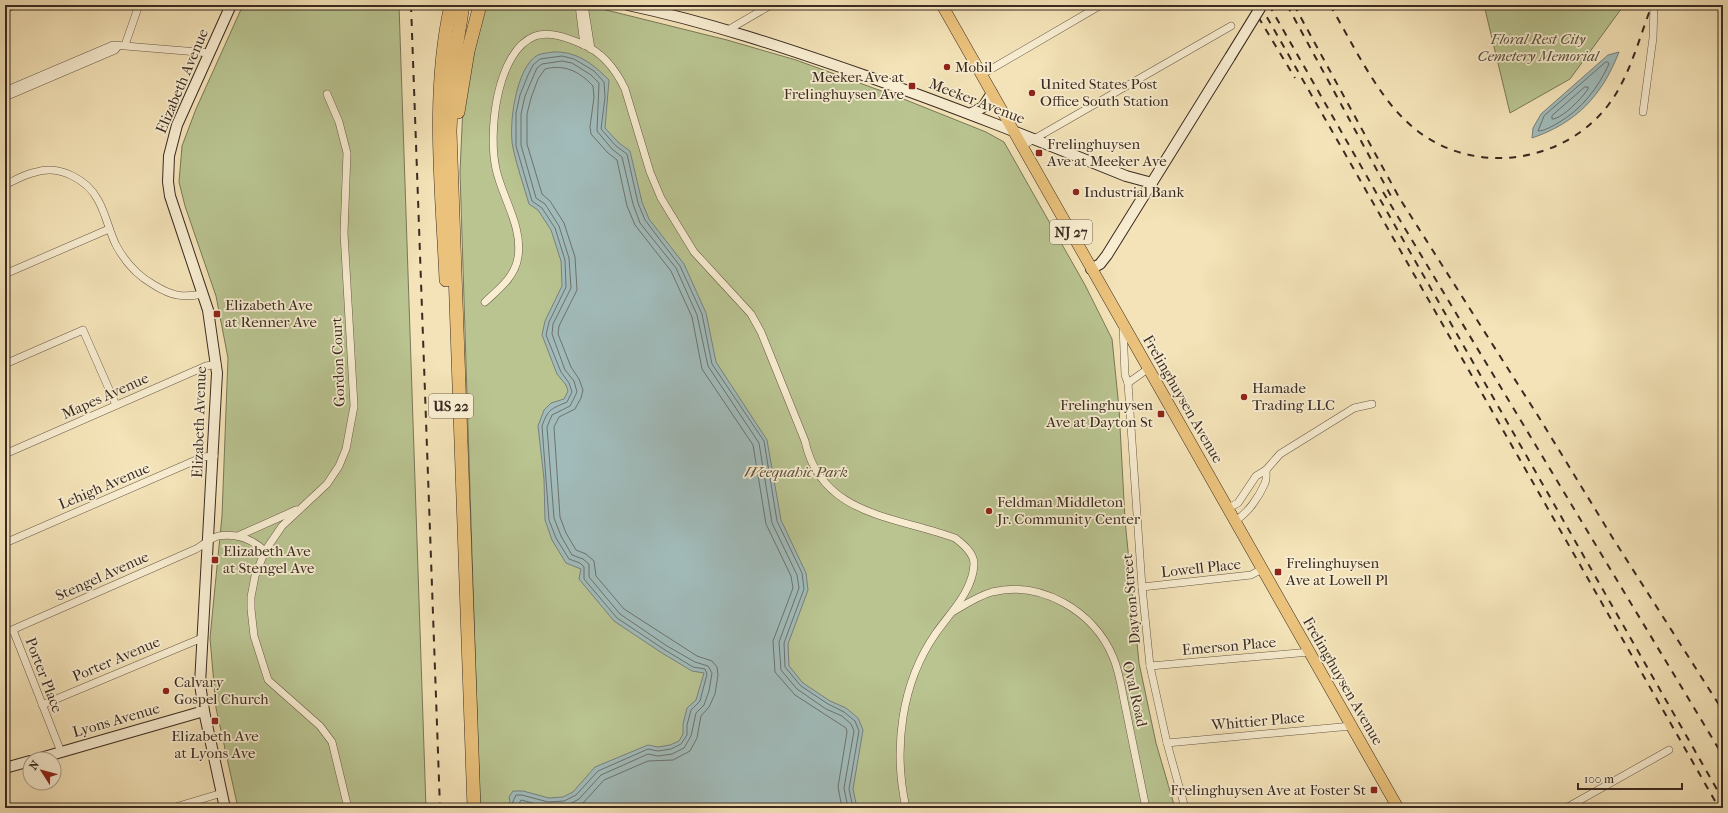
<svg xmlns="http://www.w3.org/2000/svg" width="1728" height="813" font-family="'IM FELL French Canon',serif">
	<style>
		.green { fill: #b9c491; stroke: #797759 }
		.water { fill: #a1bbba; stroke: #77817d }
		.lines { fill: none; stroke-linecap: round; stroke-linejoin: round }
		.shore { stroke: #6d726e; stroke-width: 1 }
		.minor-casing { stroke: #685847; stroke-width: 8 }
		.secondary-casing { stroke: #392a21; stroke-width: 12 }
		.primary-casing { stroke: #392a21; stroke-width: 12 }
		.motorway-casing { stroke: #392a21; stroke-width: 14 }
		.minor { stroke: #f8edd1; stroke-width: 7 }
		.secondary { stroke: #f8edd1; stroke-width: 10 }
		.primary { stroke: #eac27c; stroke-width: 11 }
		.motorway { stroke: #eac27c; stroke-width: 13 }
		.rail { stroke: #392a21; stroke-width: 2; stroke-dasharray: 7 7; stroke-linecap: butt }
		.secondary-bridge-casing { stroke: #392a21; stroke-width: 12; stroke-linecap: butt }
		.secondary-bridge { stroke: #f8edd1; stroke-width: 10 }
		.poi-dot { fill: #8f2418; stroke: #f8edd1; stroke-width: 1.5 }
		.labels { text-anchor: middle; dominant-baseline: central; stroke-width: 3.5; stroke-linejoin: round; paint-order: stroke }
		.shield { fill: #f8edd1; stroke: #726456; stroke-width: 1 }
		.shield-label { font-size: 14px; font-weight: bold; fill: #392a21 }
		.park-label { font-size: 15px; font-style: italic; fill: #59503d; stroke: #f8edd1 }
		.poi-label { font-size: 15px; fill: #392a21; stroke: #f8edd1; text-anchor: start }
		.street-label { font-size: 15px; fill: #392a21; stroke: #f8edd1 }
	</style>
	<rect width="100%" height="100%" fill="#f4e3b8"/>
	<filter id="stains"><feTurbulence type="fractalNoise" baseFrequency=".005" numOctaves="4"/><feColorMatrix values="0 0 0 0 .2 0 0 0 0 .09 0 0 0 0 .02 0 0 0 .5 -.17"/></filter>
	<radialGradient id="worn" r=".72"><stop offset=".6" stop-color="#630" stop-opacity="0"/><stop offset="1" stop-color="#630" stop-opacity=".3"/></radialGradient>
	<g class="green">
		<polygon points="243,5 399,5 426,808 238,808 216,708 210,638 222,516 228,358 216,296 185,206 179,182 182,146 196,109"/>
		<polygon points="484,5 586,5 727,40 796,60 901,98 986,132 1004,142 1085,285 1112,339 1119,408 1125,520 1139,663 1156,743 1175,808 480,808 460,172 463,106"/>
		<polygon points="1484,5 1624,5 1570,79 1510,113"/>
	</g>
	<g class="water">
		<path d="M553 52C577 51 593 64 609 80L605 128 619 143 630 151 642 202 649 219 684 264 706 313 716 362 767 440 781 520 806 573 808 590 788 644 789 666 803 683 830 701 846 708 858 718 863 730 853 789 857 808H505L510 802 509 797 513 791H523L549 798 563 797 573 792 595 767 648 745 658 747 670 745 679 741 683 734V724L687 708 696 700 704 673 692 671 662 653 614 621 579 579 581 569 566 563 552 540 545 520 544 479 538 426 544 410 551 403 564 399 568 391 566 385 557 374 542 335 545 321 562 286 561 261 551 230 538 210 529 204C524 186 517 167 513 148 508 126 516 66 538 55 542 53 549 53 553 52Z"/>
		<path d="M1619 52C1602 96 1576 123 1532 138L1533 128 1541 114 1608 55Z"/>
	</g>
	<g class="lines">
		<g class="shore">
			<path d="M1606 62H1608L1609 64C1598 88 1582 109 1558 123 1552 126 1545 131 1538 131L1544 116Z"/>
			<path d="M1585 87H1588V89C1582 98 1562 119 1552 119V116Z"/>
			<path d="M510 808 516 795H522L548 802 564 801 576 795 598 771 648 749 658 751 671 749 681 744 687 735V725L691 710 700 701 707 674 705 669 693 667 665 650 617 618 584 579V567L580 563 569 559 556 538 549 520 542 426C548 409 551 409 567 402L572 392 569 383 561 372 546 335 549 322 566 287 565 260 555 228 542 208 532 201 516 146V113L520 95 528 75 533 65 540 59 562 56 574 59 594 71 604 82 605 97 601 129 616 146 627 154 638 203 645 220 680 266 702 314 712 364 764 441 777 521 802 573 804 589 784 643 785 667 801 686 828 704 844 712 855 721 859 731 849 789 853 808"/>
			<polyline points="517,808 521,800 548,807 566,806 579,799 601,775 648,754 658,756 672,754 684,748 691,736 696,713 704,705 709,691 712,673 708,666 695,662 667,646 620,614 589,577 589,564 583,559 572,555 561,536 554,518 547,427 552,415 570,406 577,392 574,381 565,370 552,334 553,324 571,288 569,258 559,226 545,204 536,198 521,145 521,114 525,96 533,77 537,68 542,64 562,61 572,63 591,75 599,83 597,131 612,149 622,157 633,204 640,223 676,268 697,315 708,366 759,443 772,523 797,575 799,588 779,642 781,670 797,689 826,709 842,716 851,724 854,731 844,788 848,808"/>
			<path d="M575 808 583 803 604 780 648 761 673 760 690 751 697 738 701 716 709 707 715 694 718 675 717 667 712 661 697 656 624 609 596 576 594 561 586 554 576 550 566 533 560 517 554 427 559 417 575 409 581 398 583 390 579 379 571 367 558 334 559 326 577 290 575 257 564 223 550 201 542 194 527 144V114L531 98 538 79 545 69C564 64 579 71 593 86L594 97 590 127 591 134 608 153 617 160 627 206 635 225 671 271 692 317 702 369 753 445 766 524 791 576 793 588 773 641 775 672 795 695 846 728 847 732 838 787 842 808"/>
		</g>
		<defs>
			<g id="minor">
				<polyline points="579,5 584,45"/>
				<polyline points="584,5 591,49"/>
				<polyline points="5,9 14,5"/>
				<polyline points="728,30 771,5"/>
				<polyline points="125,45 139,5"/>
				<polyline points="981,75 1101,5"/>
				<polyline points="5,91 113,45 210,53"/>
				<polyline points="327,94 339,122 347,153 344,233 354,406 346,449 339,466 327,484 282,526 265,551 255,576 251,597 251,609 254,636 268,680 320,726 332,742 348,808"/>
				<polyline points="5,97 115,50 118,46"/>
				<polyline points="1643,112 1653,38 1654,5"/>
				<polyline points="1022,146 1231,26"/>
				<path d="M5 185C15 180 25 174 36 172 59 165 87 179 98 200 106 214 109 231 116 245 125 262 138 276 154 285 172 296 182 298 203 294"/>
				<polyline points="5,274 109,229"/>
				<path d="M485 302C499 289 515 277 518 257 523 227 502 197 496 169 488 134 496 51 535 36 550 31 568 38 582 44 602 52 616 70 625 89L650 172 661 198 694 252 751 314 761 332 805 441C821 516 895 516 955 538 963 544 974 553 974 564 973 591 950 613 936 633 901 683 893 749 906 808"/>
				<polyline points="1123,326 1125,375 1128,383 1142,587 1150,666 1167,743 1185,808"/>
				<polyline points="5,364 83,330 116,405"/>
				<polyline points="1128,383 1149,368"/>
				<polyline points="5,454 206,366 217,364"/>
				<polyline points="1228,508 1238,503 1256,476 1266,470 1280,454 1354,408 1372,404"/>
				<path d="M1235 521C1248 513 1259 497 1265 483 1267 479 1266 474 1266 470"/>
				<polyline points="238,536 296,510"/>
				<polyline points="5,543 203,457 214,456"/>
				<polyline points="1142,587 1251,575 1262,569"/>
				<path d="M954 611C966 604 978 596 992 592 1041 580 1094 611 1113 657 1120 673 1122 692 1126 710 1133 743 1139 775 1146 808"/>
				<polyline points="13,630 61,752"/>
				<path d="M5 633 196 549C203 545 211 538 218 536 236 533 252 539 265 551"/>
				<polyline points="1150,666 1310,652"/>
				<polyline points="42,705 202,638"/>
				<polyline points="1167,743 1352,726"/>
				<polyline points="172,808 222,793"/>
				<polyline points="1377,808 1396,806"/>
				<polyline points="1566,808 1669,750"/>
			</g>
			<g id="secondary">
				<path d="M628 5C708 22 786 48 863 75 952 106 1039 141 1126 176L1152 183"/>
				<polyline points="970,114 983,107 992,93"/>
				<polyline points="1091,269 1100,264 1107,255 1230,57"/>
				<polyline points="37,759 204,711"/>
				<polyline points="5,768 30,761"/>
				<polyline points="225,808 204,711 200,684 217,373 208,310 170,196 168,182 169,156 177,125 231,5"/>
			</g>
			<polyline id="primary" points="942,5 1398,808"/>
			<g id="motorway">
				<polyline points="463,5 453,68 450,131 474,808"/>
				<polyline points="458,112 468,51 480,5"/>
				<path d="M446 280C442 189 431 95 451 5"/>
			</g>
		</defs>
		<use href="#minor" class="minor-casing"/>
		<use href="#secondary" class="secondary-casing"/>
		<use href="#primary" class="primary-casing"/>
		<use href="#motorway" class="motorway-casing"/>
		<use href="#minor" class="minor"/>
		<use href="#secondary" class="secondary"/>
		<use href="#primary" class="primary"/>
		<use href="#motorway" class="motorway"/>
		<g class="rail">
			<polyline points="411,5 440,808"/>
			<polyline points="1251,5 1295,78"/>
			<polyline points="1260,5 1719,808"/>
			<polyline points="1269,5 1723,800"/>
			<polyline points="1287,5 1391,196"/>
			<polyline points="1294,5 1400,199 1540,419 1614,540 1723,711"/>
			<path d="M1330 5C1351 41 1376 93 1406 121 1463 177 1561 168 1609 104 1630 76 1639 38 1652 5"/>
			<polyline points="1383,192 1723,756"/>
		</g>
		<defs>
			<polyline id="secondary-bridge" points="1230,57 1262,5"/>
		</defs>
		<use href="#secondary-bridge" class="secondary-bridge-casing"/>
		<use href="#secondary-bridge" class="secondary-bridge"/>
	</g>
	<g class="poi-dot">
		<circle cx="947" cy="67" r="4"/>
		<rect x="908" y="82" width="8" height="8" rx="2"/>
		<circle cx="1032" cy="93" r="4"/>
		<rect x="1035" y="149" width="8" height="8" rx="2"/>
		<circle cx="1076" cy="192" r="4"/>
		<rect x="213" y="310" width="8" height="8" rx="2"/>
		<circle cx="1244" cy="397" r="4"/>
		<rect x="1157" y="410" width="8" height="8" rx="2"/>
		<circle cx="989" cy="511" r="4"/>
		<rect x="211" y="556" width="8" height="8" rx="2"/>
		<rect x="1274" y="568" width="8" height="8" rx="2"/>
		<circle cx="166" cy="691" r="4"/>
		<rect x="211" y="717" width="8" height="8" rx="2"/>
		<rect x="1370" y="786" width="8" height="8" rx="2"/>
	</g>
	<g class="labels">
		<g class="shield">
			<rect x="1050" y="220" width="42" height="24" rx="3"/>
			<rect x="429" y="394" width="44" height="24" rx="3"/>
		</g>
		<g class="shield-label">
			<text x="1071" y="232">NJ 27</text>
			<text x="451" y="406">US 22</text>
		</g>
		<g class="park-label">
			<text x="1538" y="39">Floral Rest City<tspan x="1538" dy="17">Cemetery Memorial</tspan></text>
			<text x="796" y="472">Weequahic Park</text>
		</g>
		<g class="poi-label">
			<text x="955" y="67">Mobil</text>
			<text x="904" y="77" text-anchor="end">Meeker Ave at<tspan x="904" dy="17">Frelinghuysen Ave</tspan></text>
			<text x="1040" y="84">United States Post<tspan x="1040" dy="17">Office South Station</tspan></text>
			<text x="1047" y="144">Frelinghuysen<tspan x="1047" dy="17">Ave at Meeker Ave</tspan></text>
			<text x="1084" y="192">Industrial Bank</text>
			<text x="225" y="305">Elizabeth Ave<tspan x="225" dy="17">at Renner Ave</tspan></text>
			<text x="1252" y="388">Hamade<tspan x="1252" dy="17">Trading LLC</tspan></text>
			<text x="1153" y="405" text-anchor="end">Frelinghuysen<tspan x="1153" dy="17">Ave at Dayton St</tspan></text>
			<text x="997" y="502">Feldman Middleton<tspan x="997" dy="17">Jr. Community Center</tspan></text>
			<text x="223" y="551">Elizabeth Ave<tspan x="223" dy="17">at Stengel Ave</tspan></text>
			<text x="1286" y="563">Frelinghuysen<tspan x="1286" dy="17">Ave at Lowell Pl</tspan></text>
			<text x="174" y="682">Calvary<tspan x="174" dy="17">Gospel Church</tspan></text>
			<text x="215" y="736" text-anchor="middle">Elizabeth Ave<tspan x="215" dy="17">at Lyons Ave</tspan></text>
			<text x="1366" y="790" text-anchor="end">Frelinghuysen Ave at Foster St</text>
		</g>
		<g class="street-label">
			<text transform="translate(182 81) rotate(-67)">Elizabeth Avenue</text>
			<text transform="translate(977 101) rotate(21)">Meeker Avenue</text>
			<text transform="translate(338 362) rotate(-92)">Gordon Court</text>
			<text transform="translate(105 396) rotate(-24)">Mapes Avenue</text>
			<text transform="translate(1183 399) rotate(60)">Frelinghuysen Avenue</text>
			<text transform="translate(199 422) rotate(-88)">Elizabeth Avenue</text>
			<text transform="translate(104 486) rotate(-23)">Lehigh Avenue</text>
			<text transform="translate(1201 568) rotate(-6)">Lowell Place</text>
			<text transform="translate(102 576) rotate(-24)">Stengel Avenue</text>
			<text transform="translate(1131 599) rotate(-95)">Dayton Street</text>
			<text transform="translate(1229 646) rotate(-5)">Emerson Place</text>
			<text transform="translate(116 659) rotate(-23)">Porter Avenue</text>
			<text transform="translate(44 675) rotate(69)">Porter Place</text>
			<text transform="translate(1343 681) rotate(60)">Frelinghuysen Avenue</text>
			<text transform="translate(1135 694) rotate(77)">Oval Road</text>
			<text transform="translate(116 720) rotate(-16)">Lyons Avenue</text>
			<text transform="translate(1258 721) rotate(-5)">Whittier Place</text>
		</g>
	</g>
	<rect width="1728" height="813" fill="none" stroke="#f4e3b8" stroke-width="20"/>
	<rect x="6" y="6" width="1716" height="801" fill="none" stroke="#392a21" stroke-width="2"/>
	<rect x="10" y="10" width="1708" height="793" fill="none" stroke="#392a21"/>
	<g transform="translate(42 771) rotate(306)"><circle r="19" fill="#f8edd1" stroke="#ac9f8b"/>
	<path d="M0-3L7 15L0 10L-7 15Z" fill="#8f2418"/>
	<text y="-6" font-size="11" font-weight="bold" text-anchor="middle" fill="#392a21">N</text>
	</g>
	<path d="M1578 783v6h104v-6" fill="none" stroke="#392a21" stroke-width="2"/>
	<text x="1584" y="783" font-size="12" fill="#392a21" stroke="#f8edd1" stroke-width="3" paint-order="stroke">100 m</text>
	<rect width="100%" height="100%" filter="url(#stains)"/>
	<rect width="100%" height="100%" fill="url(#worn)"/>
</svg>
